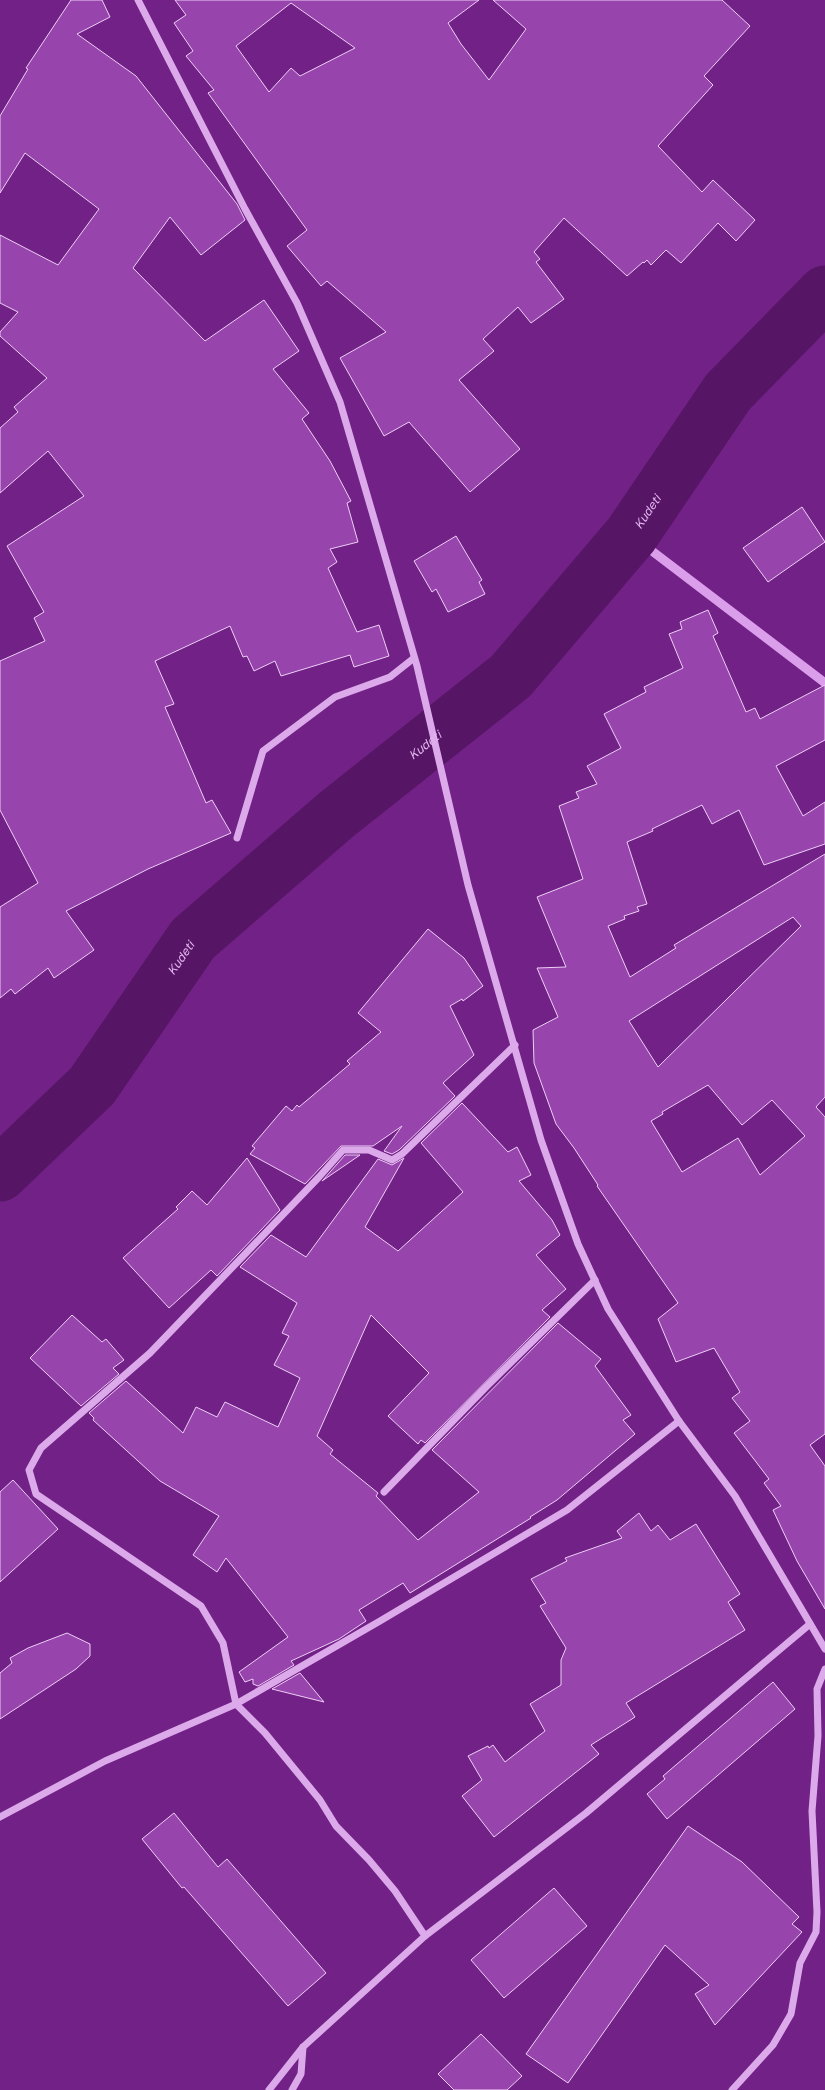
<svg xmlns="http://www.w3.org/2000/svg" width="825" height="2090" font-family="'Golos Text',sans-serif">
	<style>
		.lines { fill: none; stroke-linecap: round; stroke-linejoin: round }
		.stream { stroke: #da9eeb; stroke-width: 9 }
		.river { stroke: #561665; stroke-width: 55 }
		.building { fill: #9745ac; stroke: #eecef7; fill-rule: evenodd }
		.minor { stroke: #dcaaea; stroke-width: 7 }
		.labels { text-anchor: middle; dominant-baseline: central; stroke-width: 3; stroke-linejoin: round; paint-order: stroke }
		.water-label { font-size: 12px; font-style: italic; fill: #e4b5f1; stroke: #722186 }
	</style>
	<rect width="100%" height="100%" fill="#722186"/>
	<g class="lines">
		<polyline class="stream" points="631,535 825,683"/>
		<path class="river" id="s1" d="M0 1174 92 1086 193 939 336 815 511 676 631 535 728 392 825 293"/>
	</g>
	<g class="building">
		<polygon points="71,0 102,0 110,17 77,34 136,76 237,204 245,220 201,255 170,217 133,268 205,341 264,300 299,351 273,369 309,413 302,419 330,461 351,501 347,503 358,542 330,549 337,562 328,568 357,632 379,625 389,656 354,667 350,655 281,676 275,661 254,671 247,656 243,657 230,626 155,661 174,704 165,707 206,803 212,800 231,833 148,869 66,911 94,950 54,978 48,968 15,994 11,989 0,998 0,907 38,883 0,810 0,661 45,641 34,618 44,612 7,546 84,496 48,451 0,493 0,428 18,412 14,407 47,378 0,336 0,332 18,312 0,303 0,235 58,265 99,209 25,153 0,193 0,116 28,69 26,68"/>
		<path d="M175 0H479L448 23 461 44 489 80 526 29 493 0H722L750 26 704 76 713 85 658 146 702 192 713 180 755 220 736 241 718 223 681 263 666 250 651 265 647 260 644 263 643 262 627 276 564 218 534 252 540 259 536 262 564 299 531 323 518 307 483 339 494 351 459 380 520 449 470 492 409 422 384 436 340 358 386 332 327 281 321 286 287 246 307 230 208 93 214 90 186 56 193 51 174 23 186 15ZM291 3 355 48 300 76 291 68 269 92 236 46Z"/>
		<polygon points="802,507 825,542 768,582 743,548"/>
		<polygon points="456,536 482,580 479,582 485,594 448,612 436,589 432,592 414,561"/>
		<path d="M708 610 718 633 713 636 746 712 755 708 760 719 825 685V740L776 766 803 816 825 802V844L764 865 739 810 712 824 702 805 652 829 653 831 627 842 647 904 637 907 639 911 624 916 625 919 608 926 630 977 676 948 674 945 825 854V1097L816 1107 825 1117V1434L810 1445 825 1466V1609L797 1561 773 1510 781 1506 764 1483 769 1479 734 1433 750 1421 732 1398 740 1392 714 1348 676 1362 658 1319 678 1303 597 1186 598 1185 574 1148 556 1124 534 1063 533 1030 558 1017 537 968 566 967 537 897 583 879 559 806 579 798 576 792 597 784 587 766 621 748 604 714 646 692 644 687 683 668 669 634 682 629 680 622ZM793 917 801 926 658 1067 629 1021ZM708 1085 742 1125 772 1100 805 1136 760 1175 738 1138 682 1172 651 1121 663 1114 662 1112Z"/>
		<polygon points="428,929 464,958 483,986 463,1001 462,999 450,1006 474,1055 443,1083 455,1096 399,1150 392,1154 384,1151 402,1126 373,1146 341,1146 305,1184 250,1154 255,1148 252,1146 286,1106 292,1111 297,1105 299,1107 350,1064 347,1061 381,1032 358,1013"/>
		<polygon points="462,1103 508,1152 517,1147 531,1175 519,1181 552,1220 560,1235 536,1255 566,1289 542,1310 550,1317 425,1443 421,1440 418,1444 388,1416 429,1373 371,1315 317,1436 333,1450 330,1454 378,1493 376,1496 418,1540 479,1492 432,1450 558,1323 601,1359 595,1366 631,1415 623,1420 635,1434 557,1500 530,1517 531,1518 410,1593 403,1583 359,1610 366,1621 339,1639 291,1661 294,1665 258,1686 253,1684 253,1679 245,1682 239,1672 288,1637 226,1558 217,1572 193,1555 219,1516 160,1481 93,1420 94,1418 89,1413 126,1381 183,1433 196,1407 217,1417 225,1402 278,1427 300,1378 274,1365 289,1336 282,1333 297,1303 240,1267 271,1235 306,1257 378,1159 392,1165 404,1158 365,1227 398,1251 463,1192 421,1143"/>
		<polygon points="345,1155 360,1155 322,1181 323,1180"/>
		<polygon points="247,1158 280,1210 217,1276 211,1270 169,1308 123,1258 178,1209 176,1207 192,1191 207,1205"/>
		<polygon points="72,1315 102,1342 106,1339 124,1360 113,1368 119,1374 81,1406 30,1358"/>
		<polygon points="13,1480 58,1529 0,1582 0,1492"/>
		<polygon points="639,1513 651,1531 658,1525 670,1540 696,1524 740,1594 728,1602 745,1630 626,1703 635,1717 591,1745 599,1754 494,1837 462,1796 482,1780 468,1756 488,1746 489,1748 493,1745 505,1762 545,1731 530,1704 561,1685 561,1660 566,1648 540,1606 546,1603 531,1579 567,1561 565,1558 622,1538 617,1531"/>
		<polygon points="67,1633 90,1644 90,1656 76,1669 0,1719 0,1673 12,1663 10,1658 28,1648"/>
		<polygon points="300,1673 324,1702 272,1689"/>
		<polygon points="773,1682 795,1709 667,1819 647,1794 665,1779 663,1776"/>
		<polygon points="174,1813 218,1867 227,1859 326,1973 288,2006 184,1887 182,1888 142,1839"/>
		<polygon points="688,1826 742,1862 799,1917 792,1924 802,1932 715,2025 695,1994 709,1985 665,1945 568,2083 526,2054"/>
		<polygon points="554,1888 587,1926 504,1998 471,1960"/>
		<polygon points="481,2034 522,2076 507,2090 454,2090 438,2074"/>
	</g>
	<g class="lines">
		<g class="minor">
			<polyline points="138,0 245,209 297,303 340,402 417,666 468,885 541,1140 578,1244 608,1309 679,1421 735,1496 825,1649"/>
			<polyline points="237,838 263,751 335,697 390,677 414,658"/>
			<polyline points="384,1492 485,1388 595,1280"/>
			<polyline points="0,1817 105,1761 236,1704 380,1621 567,1510 679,1421"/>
			<polyline points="425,1936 586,1813 810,1624"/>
			<polyline points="269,2090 303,2047 425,1936 395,1891 369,1860 336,1826 320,1800 265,1733 236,1704 223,1643 201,1606 36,1494 29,1470 41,1448 150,1353 319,1177 343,1150 369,1150 392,1160 402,1154 515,1045"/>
			<polyline points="292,2090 301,2074 303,2047"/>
			<polyline points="732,2090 773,2045 791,2014 800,1963 816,1932 817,1912 812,1811 818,1736 817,1689 825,1669"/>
		</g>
	</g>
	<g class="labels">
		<g class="water-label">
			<text stroke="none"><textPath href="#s1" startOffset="932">Kudeti</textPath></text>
			<text stroke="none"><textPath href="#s1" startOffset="608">Kudeti</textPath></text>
			<text stroke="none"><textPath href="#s1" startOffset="283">Kudeti</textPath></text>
		</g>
	</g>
</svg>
